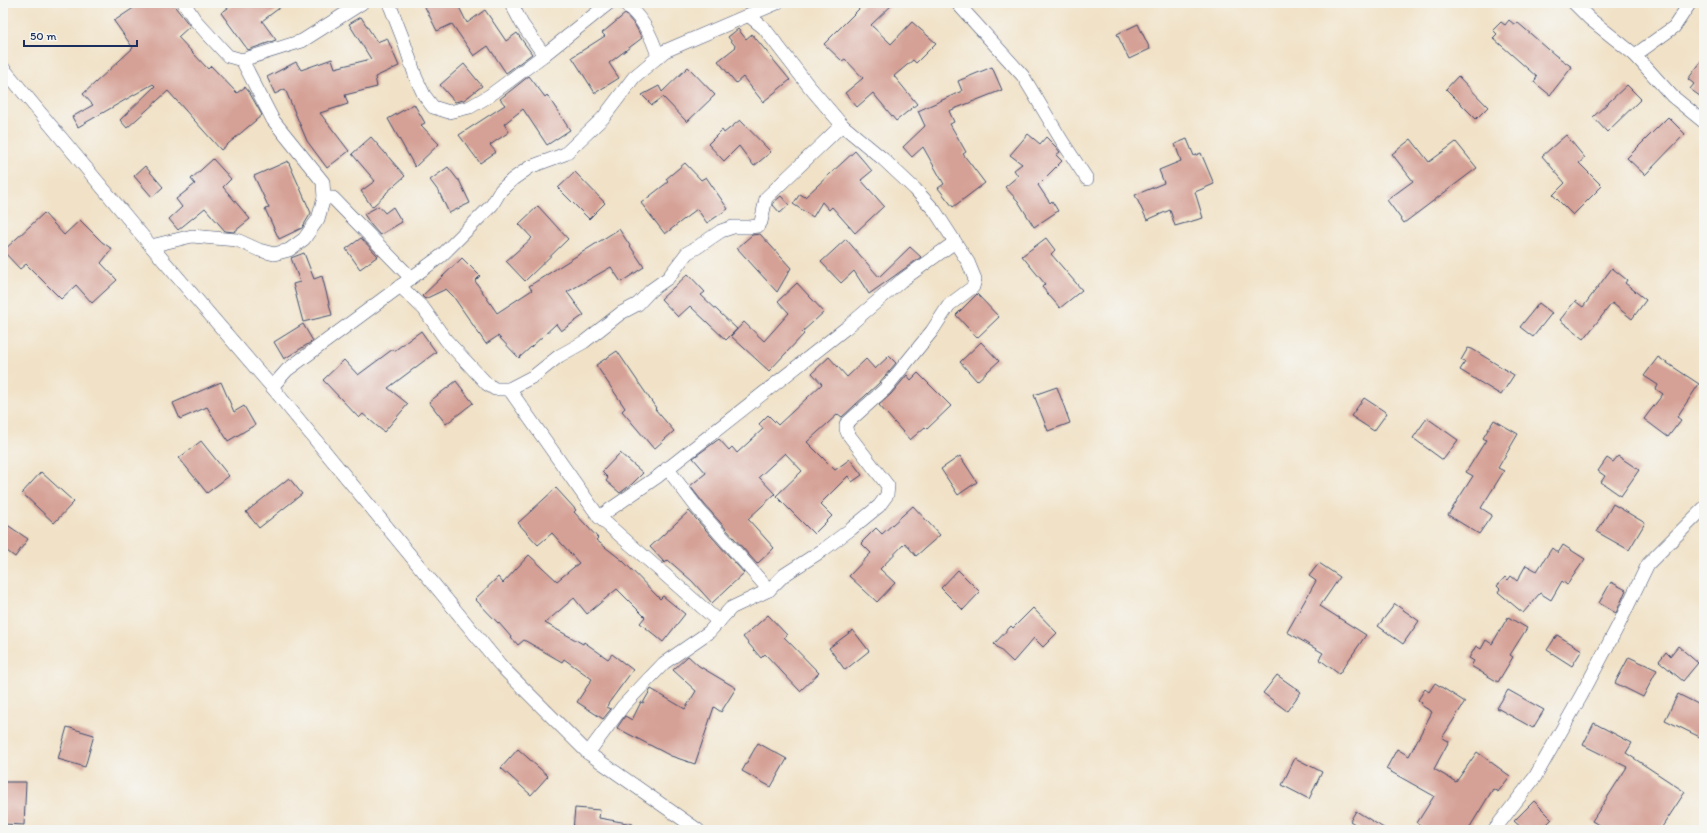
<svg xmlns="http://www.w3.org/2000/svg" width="1707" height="833" font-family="Itim,sans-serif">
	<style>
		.building { fill: #d5a095 }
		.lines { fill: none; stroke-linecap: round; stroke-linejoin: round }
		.minor-casing { stroke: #3b4a6e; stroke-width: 14 }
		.minor { stroke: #fff; stroke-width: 13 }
	</style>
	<rect width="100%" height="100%" fill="#f6f6f2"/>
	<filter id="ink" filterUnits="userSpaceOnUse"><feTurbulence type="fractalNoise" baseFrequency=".025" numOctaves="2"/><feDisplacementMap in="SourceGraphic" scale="8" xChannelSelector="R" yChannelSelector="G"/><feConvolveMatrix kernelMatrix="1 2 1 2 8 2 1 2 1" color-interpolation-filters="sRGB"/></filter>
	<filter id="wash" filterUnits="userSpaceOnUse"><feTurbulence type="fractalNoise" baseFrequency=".012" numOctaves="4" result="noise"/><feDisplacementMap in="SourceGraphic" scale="16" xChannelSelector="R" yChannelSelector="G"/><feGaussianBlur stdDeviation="0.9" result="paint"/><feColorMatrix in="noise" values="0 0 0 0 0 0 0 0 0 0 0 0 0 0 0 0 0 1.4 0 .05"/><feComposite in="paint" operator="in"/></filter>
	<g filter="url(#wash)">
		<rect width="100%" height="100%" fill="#f1e2c7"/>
		<g id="blocks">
			<g class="building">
				<polygon points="141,3 172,3 190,26 178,37 208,69 211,66 237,93 245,87 249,92 262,115 221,150 168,91 127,128 120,120 155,86 153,84 78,127 72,117 93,105 83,94 133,48 114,21"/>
				<polygon points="235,3 286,3 262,21 276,40 248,50 221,13"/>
				<polygon points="423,3 457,3 467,23 485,10 506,41 517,33 532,54 506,73 488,46 474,56 452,24 437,31"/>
				<polygon points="865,3 894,3 871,25 891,44 912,22 936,43 916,63 913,60 894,76 917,104 896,121 873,93 857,107 845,93 863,78 845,59 842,61 824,44"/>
				<polygon points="625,14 635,25 642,38 609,63 619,78 595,93 572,57 605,36 602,33"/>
				<polygon points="361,17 377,42 387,38 399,66 375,77 377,87 345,95 348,104 320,113 349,151 327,168 307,141 285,89 275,94 267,77 296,62 301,70 332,59 335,68 371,59 349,24"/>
				<polygon points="1509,20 1515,25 1517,22 1555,55 1572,67 1550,95 1534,82 1537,77 1493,38 1497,34 1493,30 1501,22 1505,25"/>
				<polygon points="1138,24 1150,49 1129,59 1117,34"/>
				<polygon points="738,29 746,39 752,34 790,80 763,102 743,77 736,83 718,61 736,47 728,37"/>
				<polygon points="1704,58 1704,99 1690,89 1694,84 1688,79"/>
				<polygon points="464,64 482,86 464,100 455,102 440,85"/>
				<polygon points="688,67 715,95 687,122 663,97 652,105 642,95 659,86 662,92"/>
				<polygon points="992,67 1002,90 949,111 954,122 950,124 966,152 963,154 985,183 953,207 938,188 944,184 923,147 912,157 903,147 925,126 918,111 962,91 958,81"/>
				<polygon points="529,76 545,97 547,95 570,130 547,145 523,109 504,124 509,132 490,145 496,152 480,163 459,135 505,105 500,99"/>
				<polygon points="1458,76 1488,107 1476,119 1446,89"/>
				<polygon points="1627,85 1641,99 1607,132 1593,117"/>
				<polygon points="414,104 425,123 421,125 439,144 415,167 388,119"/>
				<polygon points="1668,117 1685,134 1645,175 1627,158"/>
				<polygon points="740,120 771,152 754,166 739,146 724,161 708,144 722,130 724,133"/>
				<polygon points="1028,134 1040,144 1046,137 1056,147 1060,152 1056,155 1062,161 1038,185 1050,203 1052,201 1058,211 1034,227 1018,201 1005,187 1018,176 1014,170 1022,164 1010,155"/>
				<polygon points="1566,135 1585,158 1579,163 1602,186 1573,215 1553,195 1565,183 1542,156"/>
				<polygon points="371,137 405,176 386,193 386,194 372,207 361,191 375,181 352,154"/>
				<polygon points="1187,139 1194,156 1201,153 1214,184 1195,192 1203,218 1175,226 1170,210 1147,220 1135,195 1164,183 1159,170 1181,161 1175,144"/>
				<polygon points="1411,139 1429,162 1456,142 1477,168 1404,223 1387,200 1413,181 1392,154"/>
				<polygon points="855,151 872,171 861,180 884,206 855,233 832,207 829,210 822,202 813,217 793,204 800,194 805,197"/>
				<polygon points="213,159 231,179 223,187 250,219 234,232 225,231 205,208 178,230 169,219 182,207 176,199 195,184 191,179"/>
				<polygon points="288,161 311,213 302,228 279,239 265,209 269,208 254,176"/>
				<polygon points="685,163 701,180 706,177 728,209 707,223 697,209 665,234 641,203 668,182 666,179"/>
				<polygon points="145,166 163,187 152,197 134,176"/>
				<polygon points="448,167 458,180 459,180 470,203 449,213 439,192 430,180"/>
				<polygon points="575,172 605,203 589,219 558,188"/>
				<polygon points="781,196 789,205 780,213 773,205 773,203"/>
				<polygon points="379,206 385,213 393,207 402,222 380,235 371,225 364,214"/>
				<polygon points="538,206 568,239 525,281 506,261 532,238 519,224"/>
				<polygon points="44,213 64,235 80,220 102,242 112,249 101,263 117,280 92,303 76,285 61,299 26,264 20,269 3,251"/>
				<polygon points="619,229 644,267 621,282 611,267 567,292 584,315 561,331 556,324 519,358 498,336 486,344 453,296 446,289 425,299 422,296 462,258 480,276 475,281 497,313 532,290 529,286"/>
				<polygon points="760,234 791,268 777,292 737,248 752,235"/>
				<polygon points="361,238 378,256 360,269 346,249"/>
				<polygon points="1046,238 1055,250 1051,254 1082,290 1060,308 1042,287 1045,284 1022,256"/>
				<polygon points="846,239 879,277 910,247 921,257 869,294 854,271 841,283 821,262"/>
				<polygon points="304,253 314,279 322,276 332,315 303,322 293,284 300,282 291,258"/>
				<polygon points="1612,268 1627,280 1625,283 1646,300 1632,319 1612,303 1584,339 1560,320 1575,301 1583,307"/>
				<polygon points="688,274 705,292 701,295 737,329 726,340 690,306 678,317 661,299"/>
				<polygon points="797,283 824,312 802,332 804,334 769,371 731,336 744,322 764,341 789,313 778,301"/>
				<polygon points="977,294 999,317 977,338 956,315"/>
				<polygon points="1539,303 1552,313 1533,337 1520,327"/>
				<polygon points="303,324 313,341 284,359 274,342"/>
				<polygon points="421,331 436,352 388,388 408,404 384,432 363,414 359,418 323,380 344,360 358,375 393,349 394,351"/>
				<polygon points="981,342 999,361 977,381 960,362"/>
				<polygon points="1468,348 1472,349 1514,375 1501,395 1460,370 1465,362 1461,360"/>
				<polygon points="617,351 656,408 655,409 674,431 654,449 622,411 625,408 596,365"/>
				<polygon points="889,356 896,363 879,383 842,417 838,414 807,442 835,470 850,459 862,475 852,482 848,476 820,504 832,516 814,534 776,496 802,471 785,453 759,477 775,494 748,519 774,548 757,564 704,504 690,486 706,473 693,458 719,439 729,450 732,447 737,453 763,429 759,424 768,415 778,425 822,384 812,373 829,357 847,377 866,359 875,369"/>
				<polygon points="1658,357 1699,384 1677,417 1681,420 1668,437 1644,419 1663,394 1656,389 1658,385 1644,376"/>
				<polygon points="918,373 951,406 927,429 925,427 910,440 879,405 891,394 907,375 911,380"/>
				<polygon points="456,381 473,403 446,424 429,402"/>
				<polygon points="221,382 234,412 244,406 255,425 228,441 207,407 180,419 173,403"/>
				<polygon points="1057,387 1070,423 1048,431 1034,395"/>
				<polygon points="1364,398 1387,413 1374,431 1351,416"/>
				<polygon points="1427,418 1458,440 1443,460 1413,438"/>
				<polygon points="1494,420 1518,434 1498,468 1504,471 1481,508 1492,515 1479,534 1448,515 1473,476 1466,472 1486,440 1483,438"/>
				<polygon points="201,441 229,476 207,493 179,458"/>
				<polygon points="620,453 643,473 632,484 620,493 606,481 608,478 602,472"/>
				<polygon points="960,456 977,482 958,495 941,469"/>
				<polygon points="1618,456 1639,470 1621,496 1601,482 1605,476 1598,471 1607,458 1613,462"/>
				<polygon points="41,472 74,502 54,523 22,493"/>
				<polygon points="289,478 302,494 259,528 246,512"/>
				<polygon points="556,488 576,510 574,512 598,538 596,540 623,561 660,599 663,596 685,614 663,642 640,623 645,617 617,589 587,614 574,598 545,623 583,644 584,642 608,659 612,654 633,670 608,704 607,707 611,709 603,719 577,702 592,679 564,659 562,662 524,640 518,645 498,622 498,623 475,599 498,577 503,583 529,555 557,581 579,563 552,533 538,545 518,523"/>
				<polygon points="1613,504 1645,523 1629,550 1597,532"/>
				<polygon points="913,506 940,535 916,556 905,543 880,569 895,583 877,602 849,576 871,553 861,543 876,528 882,534"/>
				<polygon points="689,511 744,573 712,603 692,581 668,560 665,563 650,547"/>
				<polygon points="3,522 28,539 15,557 3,548"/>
				<polygon points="1563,545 1585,559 1567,585 1562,581 1551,600 1540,593 1523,613 1498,592 1500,589 1497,586 1505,577 1508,580 1511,576 1517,581 1526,565 1537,571 1552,548 1558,553"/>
				<polygon points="1319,563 1340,577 1320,606 1366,635 1339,674 1319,659 1323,653 1287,632 1316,581 1309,576"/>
				<polygon points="958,570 980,592 963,610 941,588"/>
				<polygon points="1611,582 1626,590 1616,613 1599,603"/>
				<polygon points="1395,604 1419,621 1403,644 1378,626"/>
				<polygon points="1033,608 1057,633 1043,647 1034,638 1013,662 994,644 1011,626 1013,628"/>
				<polygon points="768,615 787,635 784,637 819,673 800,691 765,654 761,658 743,637"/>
				<polygon points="1508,617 1527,628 1510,655 1513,657 1498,682 1471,666 1474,661 1469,658 1476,646 1481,649 1486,640 1492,644"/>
				<polygon points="853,630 869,651 845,670 829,648"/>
				<polygon points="1557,635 1582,650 1572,666 1547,650"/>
				<polygon points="1678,646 1698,663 1683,681 1659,661 1666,652 1670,656"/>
				<polygon points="688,656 699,666 736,688 721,712 714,707 695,764 671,756 617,728 625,716 632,720 641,702 643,703 651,689 685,709 696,691 673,670"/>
				<polygon points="1629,657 1657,670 1643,697 1615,683"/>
				<polygon points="1277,675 1301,692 1287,711 1263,693"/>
				<polygon points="1435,683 1465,702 1442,738 1449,741 1434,769 1456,782 1477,752 1510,776 1498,792 1493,789 1468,830 1429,830 1417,823 1434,796 1386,769 1397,749 1409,756 1432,712 1421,705 1422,703 1418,700 1425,689 1429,692"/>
				<polygon points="1508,690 1544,710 1533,728 1497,708"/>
				<polygon points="1678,694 1704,707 1704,739 1665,720"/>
				<polygon points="1594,723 1632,743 1626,753 1685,792 1660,830 1607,830 1592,821 1627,767 1583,745"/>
				<polygon points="67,727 94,735 85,767 58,759"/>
				<polygon points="758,743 787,759 771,787 742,771"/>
				<polygon points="518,749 548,776 531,795 501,768"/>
				<polygon points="1295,758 1322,772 1309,799 1282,785"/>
				<polygon points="3,782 26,782 24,825 3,824"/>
				<polygon points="1534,801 1552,819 1541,830 1524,830 1514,821"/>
				<polygon points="575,808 600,810 599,818 633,824 632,830 573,830"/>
				<polygon points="1356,811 1387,830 1364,830 1350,821"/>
			</g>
		</g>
	</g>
	<g filter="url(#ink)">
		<use href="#blocks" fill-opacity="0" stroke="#3b4a6e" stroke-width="1"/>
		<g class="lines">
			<defs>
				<g id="minor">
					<polyline points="184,3 195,20 228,56 242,60 302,41 362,3"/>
					<polyline points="389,3 403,39 416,78 424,95 433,107 449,112 470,107 489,96 544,55 609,3"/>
					<polyline points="511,3 522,24 544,55"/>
					<path d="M624 3C642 17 652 35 658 57"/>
					<polyline points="957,3 1023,76 1062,141 1087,179"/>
					<polyline points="1574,3 1590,19 1635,55"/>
					<polyline points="1690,3 1674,27 1635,55 1672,96 1704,122"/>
					<polyline points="3,68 151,246 272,387 502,667 588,753 698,830"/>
					<polyline points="324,198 333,198 411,278"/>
					<polyline points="151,246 192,236 214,238 237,240 259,250 274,254 289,250 304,239 318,219 324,198 323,182 273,120 242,60"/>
					<polyline points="400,286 424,309 446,340 487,384 495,389 509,389 534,376 559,356 584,342 621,313 638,304 651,290 668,278 687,253 696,248 721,231 733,227 749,227 758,226 761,222 766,198 842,125"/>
					<polyline points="272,387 287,370 441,256 492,205 501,190 513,179 530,167 565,154 603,118 634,77 665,51 777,3"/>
					<polyline points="509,389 599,517 719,622"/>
					<polyline points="667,468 698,509 769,590"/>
					<polyline points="599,517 657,477 846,328 901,281 955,242"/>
					<polyline points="588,753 623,706 664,663 709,632 731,608 769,590 784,575 823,550 851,529 879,506 887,495 888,486 848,434 846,429 846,424 885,389 932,331 949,305 973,287 975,279 968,262 935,211 915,189 883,159 842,125 808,85 764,28 748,15"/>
					<polyline points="1494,830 1535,777 1581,696 1618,626 1648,564 1704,508"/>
				</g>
			</defs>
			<use href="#minor" class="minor-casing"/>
			<use href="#minor" class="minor"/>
		</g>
	</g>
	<rect width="1707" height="833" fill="none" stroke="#f6f6f2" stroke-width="16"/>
	<path d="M24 40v6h113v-6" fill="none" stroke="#1b2f5e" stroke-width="2"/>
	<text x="30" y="40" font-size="12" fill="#1b2f5e" stroke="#f6f6f2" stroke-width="3" paint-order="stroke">50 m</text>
</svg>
